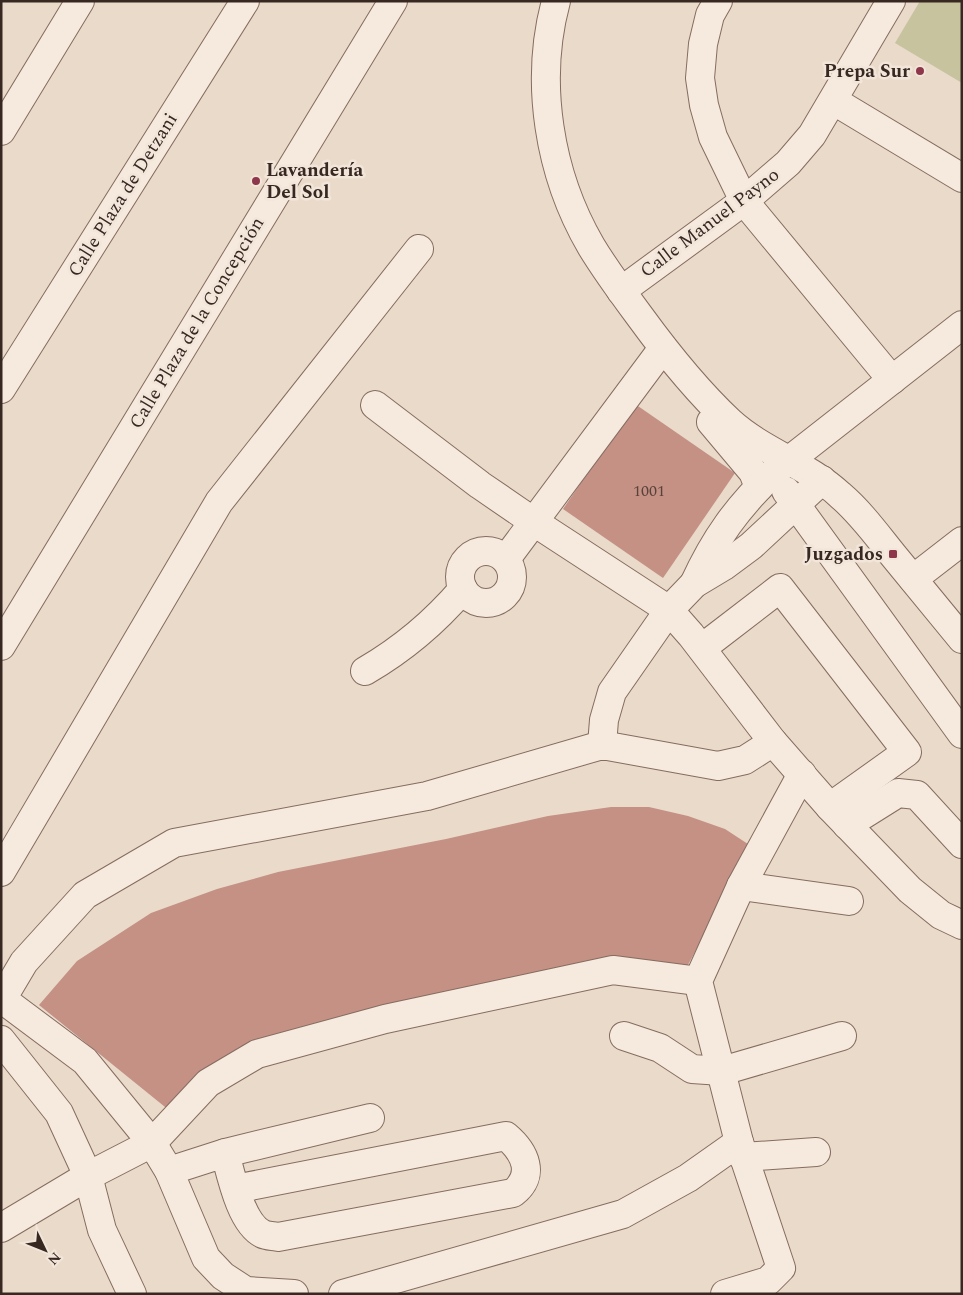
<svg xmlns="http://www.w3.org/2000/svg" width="963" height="1295" font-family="Spectral,serif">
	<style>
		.green { fill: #c8c39f }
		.building { fill: #c49184 }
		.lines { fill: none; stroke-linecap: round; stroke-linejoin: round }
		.minor-casing { stroke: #856c60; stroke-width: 30 }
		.minor { stroke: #f6e9dd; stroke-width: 28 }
		.poi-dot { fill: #8e374a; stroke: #f2e5d9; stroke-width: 2 }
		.labels { text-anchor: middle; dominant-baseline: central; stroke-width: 5; stroke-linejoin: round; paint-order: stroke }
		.number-label { font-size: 16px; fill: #5a423a }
		.poi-label { font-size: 19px; font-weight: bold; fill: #372822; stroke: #f2e5d9; text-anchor: end }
		.street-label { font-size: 19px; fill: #372822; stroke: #f2e5d9 }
	</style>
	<rect width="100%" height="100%" fill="#eadaca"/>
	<polygon class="green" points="920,1 962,1 962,83 895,43"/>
	<g class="building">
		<polygon points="635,404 735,473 663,578 563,509"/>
		<polygon points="611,807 649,807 688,816 725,829 751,846 681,978 653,966 333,1026 240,1047 199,1074 170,1111 39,1005 77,961 151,913 217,889 278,872 446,839 548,816"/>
	</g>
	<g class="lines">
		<defs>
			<g id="minor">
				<path d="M556 1C534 82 549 174 591 246 606 271 624 295 641 318 668 355 697 391 730 422 763 452 808 465 840 495 861 513 876 534 893 555 916 583 939 611 962 639"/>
				<polyline points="718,1 710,15 703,44 700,78 704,105 713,137 744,201 892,380"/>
				<polyline points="834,101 962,178"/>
				<polyline points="1,131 80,1"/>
				<polyline points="621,291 744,201 788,163 812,135 891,1"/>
				<polyline points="1,389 245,1"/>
				<polyline points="375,405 480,485 534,522 669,610 691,635 773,742 830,807 910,890 941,915 962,925"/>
				<polyline points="711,422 753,472 759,487"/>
				<polyline points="786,491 962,734"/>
				<circle cx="486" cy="577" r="26"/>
				<polyline points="506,559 663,348"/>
				<polyline points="913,579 962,541"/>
				<path d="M694 584C715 538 737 508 773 473L962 325"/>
				<polyline points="1,646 393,1"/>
				<polyline points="702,648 780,588 907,752 830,807"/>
				<path d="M365 671C403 649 434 623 463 589"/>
				<polyline points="602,745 604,720 612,692 669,610 694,584 724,566 751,546 822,480"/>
				<polyline points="847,825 898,793 917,795 962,844"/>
				<polyline points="1,872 219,502 419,249"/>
				<polyline points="741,886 849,901"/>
				<polyline points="624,1036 660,1048 692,1069 722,1071 842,1036"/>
				<polyline points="1,1040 59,1113 88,1176 102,1230 132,1294"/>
				<polyline points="225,1153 370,1118"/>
				<polyline points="743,1157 816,1152"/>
				<path d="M169 1171 225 1153C231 1175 241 1224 263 1234 267 1236 274 1236 278 1237L513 1193C536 1175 525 1152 506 1136L235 1189"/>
				<polyline points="1,1228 88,1176 152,1143 208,1083 257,1054 385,1019 613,970 698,981"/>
				<polyline points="294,1294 246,1291 223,1276 206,1258 169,1171 152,1143 85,1061 2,999 24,962 85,895 174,843 427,796 602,745 718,766 745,760 773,742"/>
				<polyline points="343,1294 623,1214 688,1178 739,1142"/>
				<polyline points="725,1294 768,1281 781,1268 739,1142 698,981 741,886 802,774"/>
			</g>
		</defs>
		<use href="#minor" class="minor-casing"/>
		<use href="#minor" class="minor"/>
	</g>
	<g class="poi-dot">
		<circle cx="920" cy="71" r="5"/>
		<circle cx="256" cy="181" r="5"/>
		<rect x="888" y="549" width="10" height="10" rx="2.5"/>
	</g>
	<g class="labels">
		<g class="number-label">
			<text x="649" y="491">1001</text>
		</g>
		<g class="poi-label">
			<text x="910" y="71">Prepa Sur</text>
			<text x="266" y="170" text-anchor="start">Lavandería<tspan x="266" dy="22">Del Sol</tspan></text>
			<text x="883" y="554">Juzgados</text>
		</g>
		<g class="street-label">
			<text transform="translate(123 195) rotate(-58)">Calle Plaza de Detzani</text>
			<text transform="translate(710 223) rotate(-37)">Calle Manuel Payno</text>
			<text transform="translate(197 323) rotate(-59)">Calle Plaza de la Concepción</text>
		</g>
	</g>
	<rect width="963" height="1295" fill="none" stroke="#372822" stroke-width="5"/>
	<g transform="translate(45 1250) rotate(133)" stroke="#f2e5d9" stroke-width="4" paint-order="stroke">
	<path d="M0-4L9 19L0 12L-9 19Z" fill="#372822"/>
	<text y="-8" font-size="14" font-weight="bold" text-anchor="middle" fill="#372822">N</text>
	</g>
</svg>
